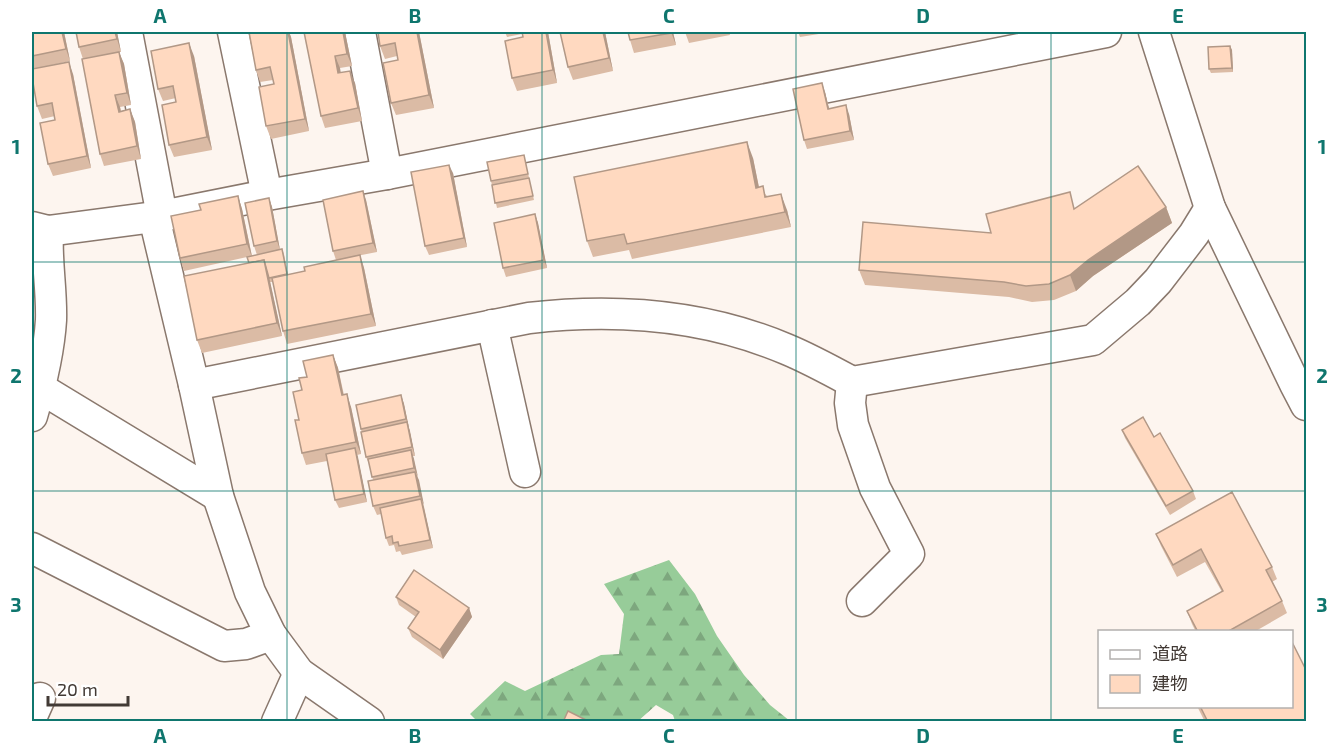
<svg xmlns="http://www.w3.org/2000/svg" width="1338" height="753" font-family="'Exo 2','Noto Sans JP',sans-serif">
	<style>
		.forest { fill: url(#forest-firs) }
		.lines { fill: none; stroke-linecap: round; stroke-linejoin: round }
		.minor-casing { stroke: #8a786d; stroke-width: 33 }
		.minor { stroke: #fff; stroke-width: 30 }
		.wall { fill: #dbbba5 }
		.shaded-wall { fill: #b29886 }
		.building { fill: #ffd9c0; stroke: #b29886; stroke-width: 1.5 }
		.grid { fill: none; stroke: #0f766e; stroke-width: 1.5; stroke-opacity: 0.55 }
		.neatline { fill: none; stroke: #0f766e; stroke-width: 2 }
		.grid-label { font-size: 20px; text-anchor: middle; font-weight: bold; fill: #0f766e }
	</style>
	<defs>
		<pattern id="forest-firs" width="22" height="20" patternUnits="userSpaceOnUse" patternTransform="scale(1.5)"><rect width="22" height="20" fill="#97cc99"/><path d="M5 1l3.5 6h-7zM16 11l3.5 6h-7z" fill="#7da77e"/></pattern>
	</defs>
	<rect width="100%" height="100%" fill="#fdf5ef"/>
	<polygon class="forest" points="669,560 695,594 717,636 744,675 770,705 790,721 675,721 673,715 656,705 637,722 478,722 470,714 505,681 525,691 601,655 619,654 624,614 604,584"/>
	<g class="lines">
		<defs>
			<g id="minor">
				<polyline points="127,32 162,216"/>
				<polyline points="233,32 267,195"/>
				<polyline points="360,32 387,174"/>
				<polyline points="1154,32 1210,208 1295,384 1306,405"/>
				<polyline points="154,217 194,385 218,496 250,592 271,635 299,673 369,722"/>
				<polyline points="32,227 48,231 162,216 267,195 387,174 1106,32"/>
				<polyline points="492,325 525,472"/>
				<polyline points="852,382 850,403 853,425 875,488 909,554 862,601"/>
				<path d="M194 385 529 318C617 308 703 314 786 349 808 358 830 370 852 382L1093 340 1138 302 1158 281 1194 234 1210 208"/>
				<polyline points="40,388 218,496"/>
				<path d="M32 416C41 385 49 353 51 320 52 290 46 260 48 231"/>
				<polyline points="32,548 224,646 246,644 271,635"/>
				<polyline points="32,716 40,698"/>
				<polyline points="277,722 299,673"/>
			</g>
		</defs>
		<use href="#minor" class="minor-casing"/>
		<use href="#minor" class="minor"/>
	</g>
	<g class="wall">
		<polygon points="32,32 64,32 70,61 39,68 73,74 91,168 53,176 48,164 55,120 55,116 42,119 37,106 32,67"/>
		<polygon points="117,32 121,52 119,52 124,64 131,105 120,107 121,111 130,109 135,122 141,159 104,166 100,154 83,59 79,47"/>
		<polygon points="251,32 289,32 291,37 309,131 271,139 266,126 274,84 273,80 260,82 256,70"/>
		<polygon points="304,32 345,32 352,66 340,68 340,72 355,83 362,121 325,128 321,116"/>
		<polygon points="378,32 419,32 434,108 396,115 391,103 398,60 397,56 385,59 380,46"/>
		<polygon points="505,32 548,32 557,83 517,91 512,78 523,37 522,34 507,37"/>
		<polygon points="605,32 613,71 573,80 568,67"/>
		<polygon points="628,32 673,32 676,45 634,53 630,40"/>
		<polygon points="685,32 729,32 730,35 689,43"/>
		<polygon points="798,32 825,32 825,33 800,37"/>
		<polygon points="1230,46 1232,50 1233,72 1211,73 1209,69"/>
		<polygon points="194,56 212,150 174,157 169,145 176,102 176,98 163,101 158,89"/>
		<polygon points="825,92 829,108 849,114 854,140 807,149 804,140"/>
		<polygon points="524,155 534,200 497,208 491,181"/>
		<polygon points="753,158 759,187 767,196 787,210 791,227 632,259 629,250 593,257 587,241"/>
		<polygon points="453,173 467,247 429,255 425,246"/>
		<polygon points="238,196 242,209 252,256 257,255 254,246 269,198 272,207 280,250 282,249 284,254 288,275 305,271 360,255 364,268 376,326 287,344 283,331 273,282 270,282 282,336 202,353 197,340 249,263 247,257 184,271 180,258 201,210"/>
		<polygon points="366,200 377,252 336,260 333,251"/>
		<polygon points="1166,207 1172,223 1093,276 1076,291 1054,300 1032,302 1009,297 865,285 859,270 1075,208"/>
		<polygon points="535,214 538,223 547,268 506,277 503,268"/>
		<polygon points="333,355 338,368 344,395 351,407 361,454 357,455 367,502 339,508 335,500 327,461 306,465 302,453 299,420 302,390 307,377"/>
		<polygon points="401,395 404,404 409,428 415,456 413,456 433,548 402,555 400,551 396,552 394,545 389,546 386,538 381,514 377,515 373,506 373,480 370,466 366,457 361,429"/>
		<polygon points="1122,430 1154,437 1193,491 1196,499 1170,515 1125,438"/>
		<polygon points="1156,534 1272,567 1277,579 1272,582 1282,601 1287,613 1254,632 1196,632 1192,624 1187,611 1222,592 1205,562 1177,577 1161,546"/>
		<polygon points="396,597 469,608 472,617 443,659 412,637 408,628 416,617 399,605"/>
		<polygon points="1197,706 1292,706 1306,722 1205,722"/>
	</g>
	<g class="shaded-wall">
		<polygon points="62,32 64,32 70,61 66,49"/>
		<polygon points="115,32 117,32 121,52 117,39"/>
		<polygon points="288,32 289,32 291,37 309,131 305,119"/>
		<polygon points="343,32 345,32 352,66 347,54"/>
		<polygon points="417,32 419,32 434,108 429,95"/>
		<polygon points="546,32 548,32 557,83 553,70"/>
		<polygon points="603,32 605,32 613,71 609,58"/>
		<polygon points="671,32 673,32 676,45"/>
		<polygon points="189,43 194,56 212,150 207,137"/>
		<polygon points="1230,46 1232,50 1233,72 1232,68"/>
		<polygon points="119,52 124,64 131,105 127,93"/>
		<polygon points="335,56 340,68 343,85 338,73"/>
		<polygon points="69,62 73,74 91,168 87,156"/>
		<polygon points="350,71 355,83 362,121 358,108"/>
		<polygon points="822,83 825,92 831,117 828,109"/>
		<polygon points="115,95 120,107 123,124 119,112"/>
		<polygon points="846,105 849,114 854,140 850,131"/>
		<polygon points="130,109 135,122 141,159 137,146"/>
		<polygon points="747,142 753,158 762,203 756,188"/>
		<polygon points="449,165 453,173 467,247 464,238"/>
		<polygon points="363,191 366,200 377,252 373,243"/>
		<polygon points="781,194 787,210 791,227 785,212"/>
		<polygon points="238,196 242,209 252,257 247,244"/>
		<polygon points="269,198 272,207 280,250 277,241"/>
		<polygon points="1166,207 1172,223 1093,276 1076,291 1070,275 1088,260"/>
		<polygon points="535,214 538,223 547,268 544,260"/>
		<polygon points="360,255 364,268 376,326 371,314"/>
		<polygon points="264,260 268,272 282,336 277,323"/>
		<polygon points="333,355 338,368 346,408 342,395"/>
		<polygon points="347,394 351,407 361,454 356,442"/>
		<polygon points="401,395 404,404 409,428 406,419"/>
		<polygon points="407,422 410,431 415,456 412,447"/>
		<polygon points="355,448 358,457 367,502 364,494"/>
		<polygon points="411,450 414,459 418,477 414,468"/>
		<polygon points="415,472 419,480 424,505 420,496"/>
		<polygon points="421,499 424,508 433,548 430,540"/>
		<polygon points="469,608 472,617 443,659 440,650"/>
	</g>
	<g class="building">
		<polygon points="32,32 62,32 66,49 32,56"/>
		<polygon points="76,32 115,32 117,39 79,47"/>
		<polygon points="249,32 288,32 305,119 266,126 259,87 274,84 270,67 256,70"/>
		<polygon points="304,32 343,32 347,54 335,56 338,73 350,71 358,108 321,116"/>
		<polygon points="378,32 417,32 429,95 391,103 383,63 398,60 395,43 380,46"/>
		<polygon points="522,32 546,32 553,70 512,78 505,41 523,37"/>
		<polygon points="560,32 603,32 609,58 568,67"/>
		<polygon points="628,32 671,32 671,33 630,40"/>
		<polygon points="189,43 207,137 169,145 162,105 176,102 173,86 158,89 151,51"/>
		<polygon points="1230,46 1232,68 1209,69 1208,47"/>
		<polygon points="119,52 127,93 115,95 119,112 130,109 137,146 100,154 82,59"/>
		<polygon points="69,62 87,156 48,164 40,123 55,120 52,103 37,106 32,77 32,69"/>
		<polygon points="822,83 828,109 846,105 850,131 804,140 793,89"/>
		<polygon points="747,142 756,188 763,186 765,197 781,194 785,212 627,244 624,234 587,241 574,177"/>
		<polygon points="524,155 528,174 491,181 487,162"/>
		<polygon points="449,165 464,238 425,246 411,172"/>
		<polygon points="1138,166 1166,207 1088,260 1070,275 1049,284 1026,286 1004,282 859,270 863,222 991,233 986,214 1070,192 1074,209"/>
		<polygon points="529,178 533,196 495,203 492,185"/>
		<polygon points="363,191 373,243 333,251 323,200"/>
		<polygon points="238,196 247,244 180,258 171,216 201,210 199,204"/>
		<polygon points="269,198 277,241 254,246 245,203"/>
		<polygon points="535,214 544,260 503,268 494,223"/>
		<polygon points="282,249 287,274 269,278 264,260 249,263 247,257"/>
		<polygon points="360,255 371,314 283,331 272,278 305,271 304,267"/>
		<polygon points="264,260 277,323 197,340 184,276"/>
		<polygon points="333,355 342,395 347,394 356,442 302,453 295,420 299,420 293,392 302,390 299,378 307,377 303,361"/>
		<polygon points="401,395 406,419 361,429 356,405"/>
		<polygon points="1143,417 1154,437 1160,433 1193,491 1166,506 1122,430"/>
		<polygon points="407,422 412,447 366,457 361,432"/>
		<polygon points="355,448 364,494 335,500 326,454"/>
		<polygon points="411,450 414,468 372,477 368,459"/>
		<polygon points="415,472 420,496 373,506 368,481"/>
		<polygon points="1232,492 1272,567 1266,570 1282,601 1227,632 1198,632 1187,611 1223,591 1201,549 1173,565 1156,534"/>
		<polygon points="421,499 430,540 399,546 398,542 393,543 392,536 386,538 380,508"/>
		<polygon points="414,570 469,608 440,650 408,628 419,612 396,597"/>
		<polygon points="1292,642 1306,670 1306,722 1208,722 1200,706 1292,706"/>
		<polygon points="568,711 590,722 563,722"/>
	</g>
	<path class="grid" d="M287 32V722M542 32V722M796 32V722M1051 32V722M32 262H1306M32 491H1306"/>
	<rect width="1338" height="753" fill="none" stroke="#ffffff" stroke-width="66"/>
	<rect x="1098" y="630" width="195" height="78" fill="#ffffff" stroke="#b3b0ae" stroke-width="1.5"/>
	<rect x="1110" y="650" width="30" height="9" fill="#ffffff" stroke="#b3b0ae" stroke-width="1.5"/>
	<text x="1152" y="660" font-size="18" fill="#423a35">道路</text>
	<rect x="1110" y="675" width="30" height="18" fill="#ffd9c0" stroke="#b3b0ae" stroke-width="1.5"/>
	<text x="1152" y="690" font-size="18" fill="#423a35">建物</text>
	<path d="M48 696v9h80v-9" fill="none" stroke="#423a35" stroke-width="3"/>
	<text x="57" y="696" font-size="18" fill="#423a35" stroke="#ffffff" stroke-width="4.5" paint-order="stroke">20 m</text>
	<rect x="33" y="33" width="1272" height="687" class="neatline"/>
	<g class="grid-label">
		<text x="160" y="23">A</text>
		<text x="415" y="23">B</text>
		<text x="669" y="23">C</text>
		<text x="923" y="23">D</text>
		<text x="1178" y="23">E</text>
		<text x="16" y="154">1</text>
		<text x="1322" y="154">1</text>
		<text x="16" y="383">2</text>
		<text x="1322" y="383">2</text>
		<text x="16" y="612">3</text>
		<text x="1322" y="612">3</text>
		<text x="160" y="743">A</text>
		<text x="415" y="743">B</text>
		<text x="669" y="743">C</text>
		<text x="923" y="743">D</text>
		<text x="1178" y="743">E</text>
	</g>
</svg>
